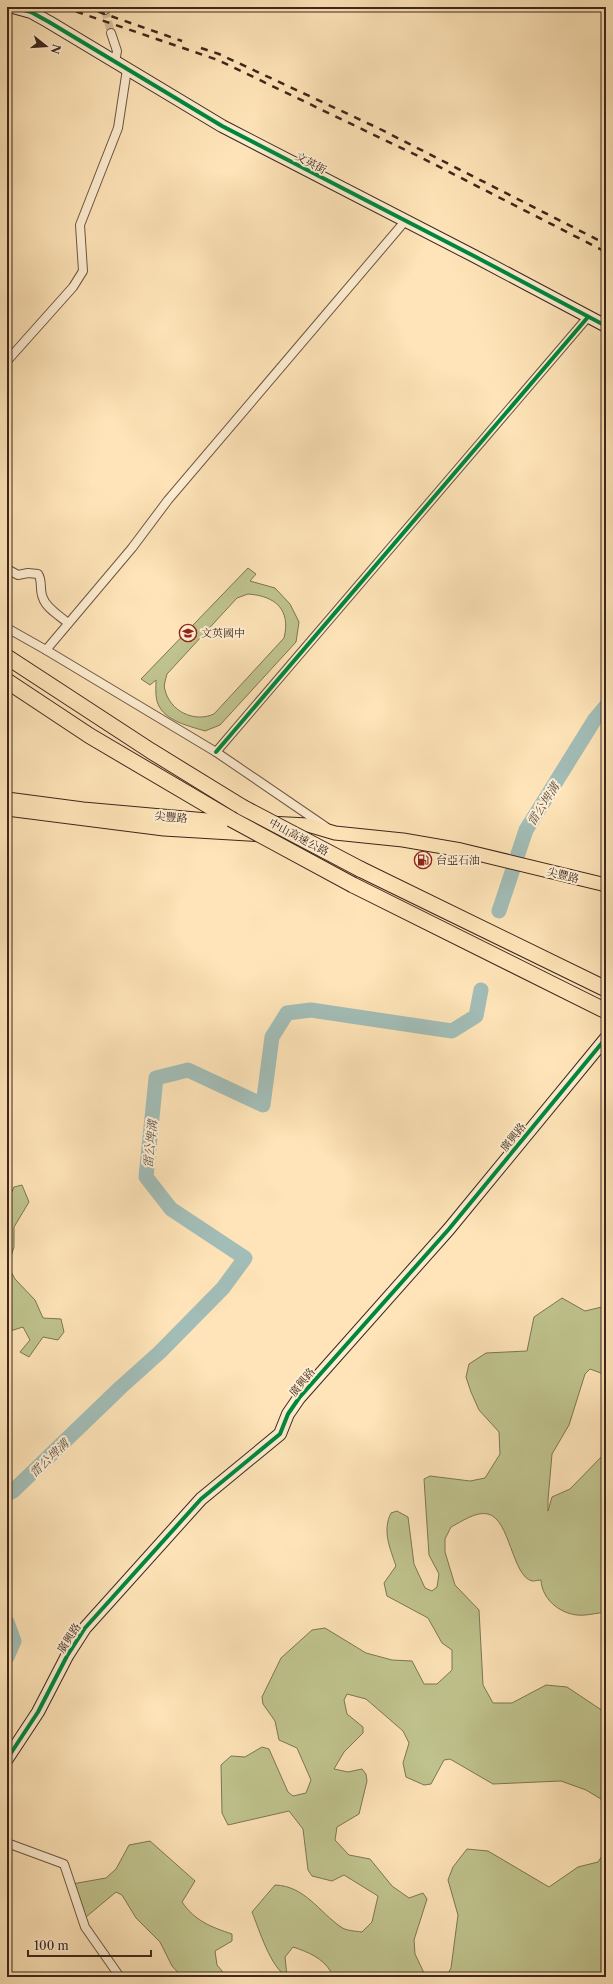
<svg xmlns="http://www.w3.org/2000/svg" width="613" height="1984" font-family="'Libre Caslon Text','Noto Serif TC',serif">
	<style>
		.green { fill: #c0c48e; stroke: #7e7555; fill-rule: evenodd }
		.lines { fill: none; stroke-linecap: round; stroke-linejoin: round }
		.river { stroke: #a2bdb7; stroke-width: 15 }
		.street-tunnel { stroke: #d7be99; stroke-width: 8; stroke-dasharray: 8 4; stroke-linecap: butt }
		.street-casing { stroke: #6d5643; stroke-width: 10 }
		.secondary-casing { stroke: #3d261c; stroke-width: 14 }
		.primary-casing { stroke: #3d261c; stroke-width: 15 }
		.highway-casing { stroke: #3d261c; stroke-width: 17 }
		.street { stroke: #feedd1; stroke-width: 8 }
		.secondary { stroke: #feedd1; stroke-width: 12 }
		.primary { stroke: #fee4b8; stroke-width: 13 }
		.highway { stroke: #fee4b8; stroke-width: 15 }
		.rail { stroke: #3d261c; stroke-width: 2.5; stroke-dasharray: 7 7; stroke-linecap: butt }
		.highway-bridge-casing { stroke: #3d261c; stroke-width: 17; stroke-linecap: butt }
		.highway-bridge { stroke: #fee4b8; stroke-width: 15 }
		.cycleway-casing { stroke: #feedd1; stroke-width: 6 }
		.cycleway { stroke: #00873e; stroke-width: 4 }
		.labels { text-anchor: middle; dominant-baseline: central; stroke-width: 4; stroke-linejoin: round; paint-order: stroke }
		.street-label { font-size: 11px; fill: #3d261c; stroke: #feedd1 }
		.poi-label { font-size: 11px; fill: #3d261c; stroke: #feedd1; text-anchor: start }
		.water-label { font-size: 12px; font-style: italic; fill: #5b534a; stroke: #feedd1 }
	</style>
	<rect width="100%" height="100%" fill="#fee4b8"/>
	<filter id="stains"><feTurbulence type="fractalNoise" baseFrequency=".005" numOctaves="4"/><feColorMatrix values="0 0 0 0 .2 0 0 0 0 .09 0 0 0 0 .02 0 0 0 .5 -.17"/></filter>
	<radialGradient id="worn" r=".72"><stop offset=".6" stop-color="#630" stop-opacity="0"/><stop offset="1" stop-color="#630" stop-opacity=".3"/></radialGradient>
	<g class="green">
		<path d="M248 568 256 574 250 581 275 588 290 604 299 622 296 642 220 725 205 731C189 726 165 721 158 704 155 697 156 687 156 680L150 685 141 679ZM248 594C276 596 291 610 284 638L214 714C194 723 170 711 165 690 163 685 166 679 167 674L237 598Z"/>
		<polygon points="22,1185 29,1202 14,1227 14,1247 8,1266 15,1279 35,1300 43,1318 61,1319 64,1332 58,1340 43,1337 29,1357 20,1352 30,1340 23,1327 10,1331 7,1329 7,1203 14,1187"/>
		<path d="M562 1298 585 1311 606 1306V1375L590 1369 585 1374 569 1425 552 1454 548 1500V1511L552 1497 570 1489 606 1452V1612C597 1613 586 1616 577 1615 559 1613 542 1599 541 1580 539 1580 535 1581 532 1581 512 1576 510 1519 488 1514 476 1511 461 1522 451 1527L445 1539V1552L455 1585 479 1610 483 1685 493 1703H512L546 1685 567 1687 606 1713V1802L586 1790 561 1781 493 1784 450 1759 444 1760 431 1784 424 1785 406 1777 403 1763 409 1743 403 1731 366 1699 347 1694 344 1700 347 1714 363 1727V1733L344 1752 334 1769 348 1772 362 1769 366 1774 367 1781 359 1814 337 1827 335 1840 349 1855 370 1859 392 1886 409 1898 423 1893 427 1899 414 1940 415 1954 424 1973 422 1977H329L331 1972C323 1958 308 1952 293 1947L285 1957 287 1976C271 1969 259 1929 252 1912L275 1885C305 1886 319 1912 341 1927 346 1931 356 1931 362 1932L372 1922 378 1896 344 1875 332 1881 312 1876 308 1870 303 1829 289 1811 228 1825 222 1813 221 1765 231 1756 245 1757 262 1747 269 1749 288 1792 293 1796 306 1793 311 1780 297 1748 279 1740 275 1721 263 1704 262 1697 281 1658 312 1630 325 1628 366 1653 392 1660 412 1661 424 1684H437L452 1670V1650L442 1643 428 1618 387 1596 384 1583 396 1566C390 1548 382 1531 391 1513L397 1511 408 1517 414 1564 425 1588 432 1591 437 1587 439 1574 429 1555 424 1479 430 1476 470 1481 485 1478 500 1454 499 1432 479 1410 471 1392 466 1377 469 1364 486 1353 527 1351 534 1317Z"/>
		<path d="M150 1841 195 1881 182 1902C195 1921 211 1927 232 1934V1941L215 1951 217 1965 227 1977H182L172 1966 160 1942 136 1918 122 1895 116 1892 86 1917 75 1910 71 1897 72 1884 106 1878 116 1869 129 1845Z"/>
		<polygon points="467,1849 488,1851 549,1887 578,1867 598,1862 606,1850 606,1977 446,1977 451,1968 458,1915 448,1880 453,1867"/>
	</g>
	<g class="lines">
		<g class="river">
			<polyline points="499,911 526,830 595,719 606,706"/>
			<polyline points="7,1494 13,1491 121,1387 160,1352 223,1288 245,1258 171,1209 146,1177 156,1078 188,1070 263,1105 272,1037 287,1013 311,1010 452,1031 476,1016 481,990"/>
			<polyline points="7,1622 14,1641 7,1657"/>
		</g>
		<polyline class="street-tunnel" points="105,10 111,33"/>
		<defs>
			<g id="street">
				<polyline points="104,7 105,10"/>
				<polyline points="111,33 117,51 115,62"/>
				<polyline points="7,361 73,287 83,271 80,225 118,128 127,69"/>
				<path d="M7 569 18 575 28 573 38 574C43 581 39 590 43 598 46 608 60 616 68 623"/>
				<polyline points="7,628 46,650 216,752 326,827"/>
				<polyline points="46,650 132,548 168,500 406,220"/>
				<polyline points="216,752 588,317"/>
				<polyline points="7,1843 64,1864 85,1927 120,1977"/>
			</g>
			<g id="secondary">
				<polyline points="13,7 31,12 49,22 222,126 474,256 606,326"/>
				<polyline points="7,1759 38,1712 67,1656 85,1628 201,1499 280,1434 288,1414 299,1398 449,1229 606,1038"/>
			</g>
			<g id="primary">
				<polyline points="7,799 83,809 207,820 308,825 335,833 403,840 461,850 606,885"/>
				<polyline points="7,809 164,829 298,837"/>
			</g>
			<g id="highway">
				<polyline points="7,657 151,751 242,807"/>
				<polyline points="7,681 90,736 231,819"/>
				<polyline points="360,869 606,989"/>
				<polyline points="353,885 606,1011"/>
			</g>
		</defs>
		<use href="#street" class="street-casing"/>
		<use href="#secondary" class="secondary-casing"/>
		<use href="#primary" class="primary-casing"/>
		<use href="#highway" class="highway-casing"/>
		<use href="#street" class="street"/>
		<use href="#secondary" class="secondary"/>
		<use href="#primary" class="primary"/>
		<use href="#highway" class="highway"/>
		<g class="rail">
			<polyline points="63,7 218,60 420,157 606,252"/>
			<polyline points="85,7 182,41"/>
			<polyline points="201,48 219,54 378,128 606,244"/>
		</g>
		<defs>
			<g id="highway-bridge">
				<polyline points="242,807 360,869"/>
				<polyline points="231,819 353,885"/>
			</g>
		</defs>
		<use href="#highway-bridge" class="highway-bridge-casing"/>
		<use href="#highway-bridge" class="highway-bridge"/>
		<defs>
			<g id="cycleway">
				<polyline points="13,7 31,12 49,22 222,126 474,256 606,326"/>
				<polyline points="216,752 588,317"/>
				<polyline points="7,1759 38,1712 67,1656 85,1628 201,1499 280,1434 288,1414 299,1398 449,1229 606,1038"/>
			</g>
		</defs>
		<use href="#cycleway" class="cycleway-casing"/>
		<use href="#cycleway" class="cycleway"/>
	</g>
	<defs>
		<symbol id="school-ring" viewBox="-11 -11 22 22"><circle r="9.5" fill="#feedd1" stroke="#8f2418" stroke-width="1.5"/><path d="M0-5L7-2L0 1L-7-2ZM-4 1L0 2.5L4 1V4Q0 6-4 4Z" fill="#8f2418"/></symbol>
		<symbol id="fuel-ring" viewBox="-11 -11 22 22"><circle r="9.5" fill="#feedd1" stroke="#8f2418" stroke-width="1.5"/><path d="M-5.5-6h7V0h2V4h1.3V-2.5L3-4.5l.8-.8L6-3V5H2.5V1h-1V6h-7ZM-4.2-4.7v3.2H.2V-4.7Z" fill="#8f2418"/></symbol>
	</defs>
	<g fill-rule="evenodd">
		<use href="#school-ring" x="178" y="623" width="20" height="20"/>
		<use href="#fuel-ring" x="413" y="850" width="20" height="20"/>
	</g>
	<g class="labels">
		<g class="street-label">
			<text transform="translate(311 163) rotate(28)">文英街</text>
			<text transform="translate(171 817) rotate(5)">尖豐路</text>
			<text transform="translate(299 837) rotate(28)">中山高速公路</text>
			<text transform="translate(563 875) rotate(14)">尖豐路</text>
			<text transform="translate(513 1137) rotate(-51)">廣興路</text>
			<text transform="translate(302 1382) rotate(-50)">廣興路</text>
			<text transform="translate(69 1638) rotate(-57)">廣興路</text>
		</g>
		<g class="poi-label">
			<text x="201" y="633">文英國中</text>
			<text x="436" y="860">台亞石油</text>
		</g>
		<g class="water-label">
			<text transform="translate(543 804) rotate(-57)">雷公埤溝</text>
			<text transform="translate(150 1144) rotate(-84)">雷公埤溝</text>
			<text transform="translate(49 1458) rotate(-43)">雷公埤溝</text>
		</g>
	</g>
	<rect width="613" height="1984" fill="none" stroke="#fee4b8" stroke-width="24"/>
	<rect x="8" y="8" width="597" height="1968" fill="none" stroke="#3d261c" stroke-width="2"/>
	<rect x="12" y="12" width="589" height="1960" fill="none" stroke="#3d261c"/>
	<g transform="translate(46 46) rotate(107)" stroke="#feedd1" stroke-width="3" paint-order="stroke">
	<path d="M0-3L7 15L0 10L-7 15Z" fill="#3d261c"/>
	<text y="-6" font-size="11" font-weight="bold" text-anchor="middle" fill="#3d261c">N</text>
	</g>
	<path d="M28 1950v6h123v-6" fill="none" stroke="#3d261c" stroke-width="2"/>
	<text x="34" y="1950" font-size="12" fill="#3d261c" stroke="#feedd1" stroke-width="3" paint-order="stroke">100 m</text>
	<rect width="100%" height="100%" filter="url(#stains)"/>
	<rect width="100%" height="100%" fill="url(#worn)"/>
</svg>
